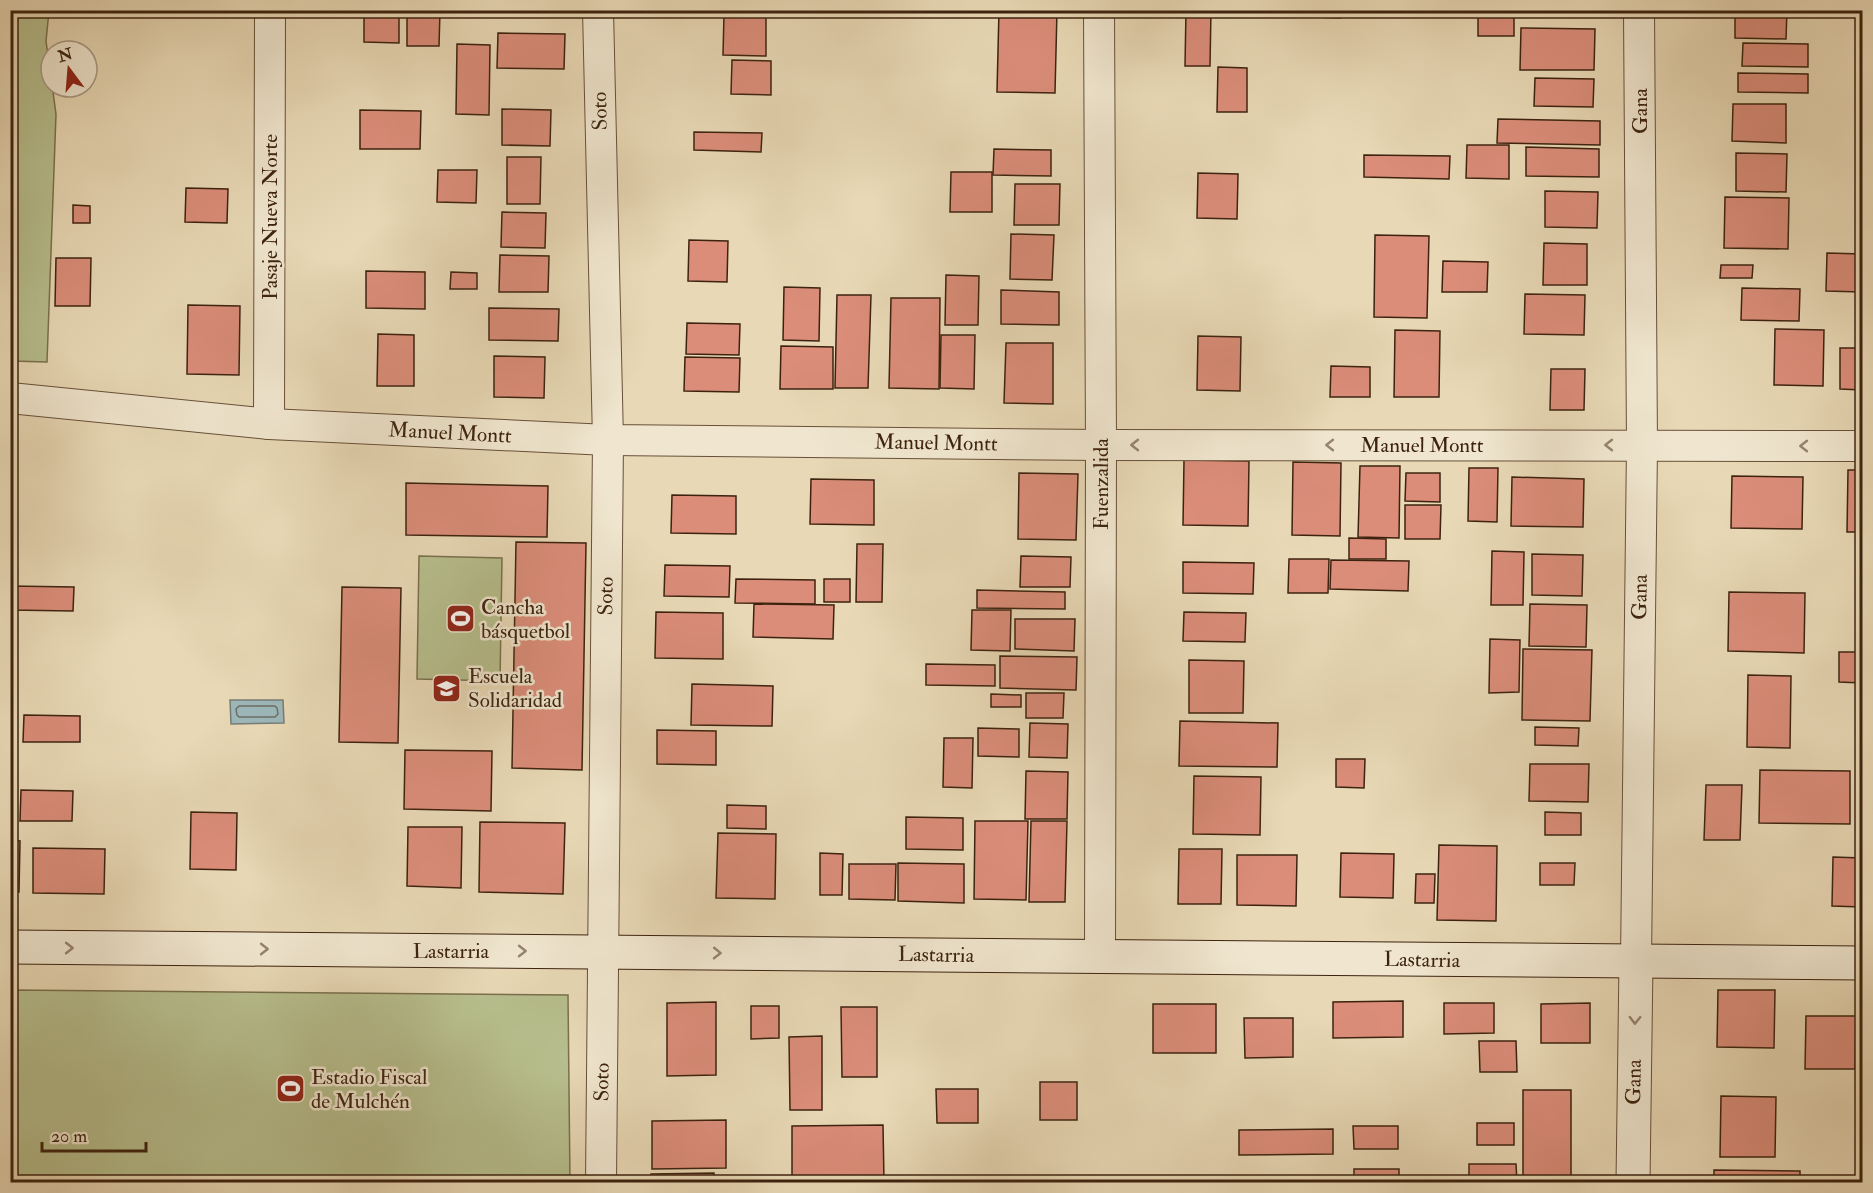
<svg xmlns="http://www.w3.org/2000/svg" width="1873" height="1193" font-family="'IM FELL Double Pica',serif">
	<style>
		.green { fill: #b7be8d; stroke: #7a704e; stroke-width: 1.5 }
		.water { fill: #9cb7b9; stroke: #767c75; stroke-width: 1.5 }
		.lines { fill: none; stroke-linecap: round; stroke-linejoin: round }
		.shore { stroke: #6c6d64; stroke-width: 1.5 }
		.building { fill: #db8d7a; stroke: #3d230f; stroke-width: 1.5 }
		.minor-casing { stroke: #685038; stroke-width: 32 }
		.tertiary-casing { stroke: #685038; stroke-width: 35 }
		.secondary-casing { stroke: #3d230f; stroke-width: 35 }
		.minor { stroke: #f0e6cf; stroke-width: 30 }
		.tertiary { stroke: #f0e6cf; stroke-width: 33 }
		.secondary { stroke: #f0e6cf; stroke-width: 33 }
		.oneway { stroke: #96846f }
		.labels { text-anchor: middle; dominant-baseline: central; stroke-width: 5; stroke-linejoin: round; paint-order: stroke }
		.street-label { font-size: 21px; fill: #3d230f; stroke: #f0e6cf }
		.poi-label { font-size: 21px; fill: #3d230f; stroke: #f0e6cf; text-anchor: start }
	</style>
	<rect width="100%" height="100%" fill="#e8d8b5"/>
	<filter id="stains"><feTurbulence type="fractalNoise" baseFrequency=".00333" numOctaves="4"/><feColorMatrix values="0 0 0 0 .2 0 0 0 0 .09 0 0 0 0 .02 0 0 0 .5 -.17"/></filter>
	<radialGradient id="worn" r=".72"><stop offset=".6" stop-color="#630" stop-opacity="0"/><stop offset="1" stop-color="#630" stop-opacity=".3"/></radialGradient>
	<g class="green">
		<polygon points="11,10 49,11 46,41 56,114 47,362 11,361"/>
		<polygon points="419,556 502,558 500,681 417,679"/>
		<polygon points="11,990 568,995 570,1182 11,1182"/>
	</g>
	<polygon class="water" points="230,700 283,700 284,723 231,724"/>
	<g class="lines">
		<polygon class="shore" points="239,706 275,706 277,708 278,714 275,717 239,717 237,715 236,709"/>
	</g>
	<g class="building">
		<polygon points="364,10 399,10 399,43 364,42"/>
		<polygon points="520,10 550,10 550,16 520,15"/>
		<polygon points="999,10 1057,10 1055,93 997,92"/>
		<polygon points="1186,10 1211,10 1210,66 1185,66"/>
		<polygon points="1315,10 1340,10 1340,18 1315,17"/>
		<rect x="1478" y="10" width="36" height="26"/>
		<polygon points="1735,10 1787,10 1786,39 1735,38"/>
		<polygon points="407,11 440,11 439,46 407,46"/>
		<polygon points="724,14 766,15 766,56 723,55"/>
		<polygon points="1521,28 1595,29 1594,70 1520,70"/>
		<polygon points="498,33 565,34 564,69 497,68"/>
		<polygon points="1743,43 1808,44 1808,67 1742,66"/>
		<polygon points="457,44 490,45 489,115 456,114"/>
		<polygon points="732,60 771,61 771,95 731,94"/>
		<polygon points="1218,67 1247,68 1247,112 1217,112"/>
		<polygon points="1738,73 1808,74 1808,93 1738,92"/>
		<polygon points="1535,78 1594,79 1593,107 1534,106"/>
		<polygon points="1733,104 1786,104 1786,143 1732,141"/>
		<polygon points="502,109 551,110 550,146 502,145"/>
		<polygon points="360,110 421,111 420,149 360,149"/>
		<polygon points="1498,119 1600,121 1600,145 1497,143"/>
		<polygon points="694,132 762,133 761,152 694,150"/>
		<polygon points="1467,145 1509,145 1509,179 1466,178"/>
		<polygon points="1526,147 1599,149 1599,177 1526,176"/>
		<polygon points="994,149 1051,150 1051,176 993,175"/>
		<polygon points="1736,153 1787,154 1786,192 1736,191"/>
		<polygon points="1364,155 1450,156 1449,179 1364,177"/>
		<polygon points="507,157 541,157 540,204 507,204"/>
		<polygon points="438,170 477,170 476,203 437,202"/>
		<polygon points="951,172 992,172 992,212 950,212"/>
		<polygon points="1198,173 1238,174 1237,219 1197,218"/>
		<polygon points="1015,184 1060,184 1059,225 1014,225"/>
		<polygon points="186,188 228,189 227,223 185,222"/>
		<polygon points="1545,191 1598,192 1597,228 1545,227"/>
		<polygon points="1725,197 1789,198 1788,249 1724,248"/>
		<polygon points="73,205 90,206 90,223 73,223"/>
		<polygon points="502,212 546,213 545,248 501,247"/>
		<polygon points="1011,234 1054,235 1052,280 1010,279"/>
		<polygon points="1375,235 1429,236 1427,318 1374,317"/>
		<polygon points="689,240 728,241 727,282 688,281"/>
		<polygon points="1544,243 1587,244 1587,285 1543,285"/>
		<polygon points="1827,253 1862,254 1862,292 1826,291"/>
		<polygon points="500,255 549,256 548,292 499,292"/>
		<polygon points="56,258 91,258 90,306 55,306"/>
		<polygon points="1443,261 1488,262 1487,292 1442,292"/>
		<polygon points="1721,265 1753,265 1752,278 1720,278"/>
		<polygon points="366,271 425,272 425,309 366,308"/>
		<polygon points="451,272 477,273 477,289 450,289"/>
		<polygon points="946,275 979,276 978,325 945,325"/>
		<polygon points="784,287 820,288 819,341 783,340"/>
		<polygon points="1742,288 1800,289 1799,321 1741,320"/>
		<polygon points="1001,290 1059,292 1059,325 1001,324"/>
		<polygon points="1525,294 1585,295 1584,335 1524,334"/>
		<polygon points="837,295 871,295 868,388 835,388"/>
		<polygon points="891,298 940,298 939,389 889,388"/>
		<polygon points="188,305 240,306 239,375 187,374"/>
		<polygon points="489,308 559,309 558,341 489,340"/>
		<polygon points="687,323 740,324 739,355 686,354"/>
		<polygon points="1775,329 1824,330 1823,386 1774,385"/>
		<polygon points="1395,330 1440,331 1439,397 1394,397"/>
		<polygon points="378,334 414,335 414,386 377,386"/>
		<polygon points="941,335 975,335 974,389 940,388"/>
		<polygon points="1198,336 1241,337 1240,391 1197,390"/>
		<polygon points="1006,343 1053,343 1053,404 1004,403"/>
		<polygon points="781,346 833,347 833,389 780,389"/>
		<polygon points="1840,348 1862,348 1862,390 1840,389"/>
		<polygon points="494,356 545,357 544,398 494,397"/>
		<polygon points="685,357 740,358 739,392 684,391"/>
		<polygon points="1331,366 1370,367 1370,397 1330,397"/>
		<polygon points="1551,369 1585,369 1584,410 1550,410"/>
		<polygon points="10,415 13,415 12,453 10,453"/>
		<polygon points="1184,460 1249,461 1248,526 1183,525"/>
		<polygon points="1293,462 1341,463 1340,536 1292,535"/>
		<polygon points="1360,466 1400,466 1399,538 1358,537"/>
		<polygon points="1469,468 1498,468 1497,522 1468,521"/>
		<polygon points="1848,470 1862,470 1862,532 1847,532"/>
		<polygon points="1019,473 1078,474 1076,540 1018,539"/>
		<polygon points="1406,473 1440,473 1440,502 1405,501"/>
		<polygon points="1732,476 1803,477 1802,529 1731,528"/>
		<polygon points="1512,477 1584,479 1583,527 1511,526"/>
		<polygon points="811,479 874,480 874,525 810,524"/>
		<polygon points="406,483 548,486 547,537 406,535"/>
		<polygon points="672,495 736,496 736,534 671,533"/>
		<polygon points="10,497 13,497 12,560 10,560"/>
		<polygon points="1405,505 1441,505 1440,539 1405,539"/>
		<polygon points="1349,538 1386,539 1386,559 1349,559"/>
		<polygon points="516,542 586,543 582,770 512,768"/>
		<polygon points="857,544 883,544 882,602 856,602"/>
		<polygon points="1492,551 1524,552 1523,605 1491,605"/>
		<polygon points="1532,554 1583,555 1582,596 1532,595"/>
		<polygon points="1021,556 1071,557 1070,587 1020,587"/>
		<polygon points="1289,559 1329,559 1328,593 1288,593"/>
		<polygon points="1331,560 1409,561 1408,591 1330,589"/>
		<polygon points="1183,562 1254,563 1253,594 1183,593"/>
		<polygon points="665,565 730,566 729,597 664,596"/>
		<polygon points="736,579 815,580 815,604 735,603"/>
		<rect x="824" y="579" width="26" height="23"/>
		<polygon points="10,586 74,587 73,611 10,610"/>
		<polygon points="342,587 401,588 398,743 339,742"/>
		<polygon points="977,590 1065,592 1065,609 977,608"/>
		<polygon points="1729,592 1805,593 1804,653 1728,651"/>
		<polygon points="754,604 834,605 833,639 753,637"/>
		<polygon points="1530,604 1587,605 1586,647 1529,646"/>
		<polygon points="972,610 1011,610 1010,651 971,650"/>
		<polygon points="656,612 723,613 723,659 655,658"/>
		<polygon points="1184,612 1246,613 1245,642 1183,641"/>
		<polygon points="1015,619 1075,619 1074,651 1015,649"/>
		<polygon points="1490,639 1520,640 1519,692 1489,693"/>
		<polygon points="1523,649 1592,650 1590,721 1522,720"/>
		<polygon points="1839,652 1862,652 1862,683 1839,682"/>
		<polygon points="1000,656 1077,657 1076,690 1000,688"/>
		<polygon points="1189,660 1244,661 1243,713 1189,713"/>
		<polygon points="926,664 995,665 995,686 926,685"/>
		<polygon points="1748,675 1791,676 1790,748 1747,747"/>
		<polygon points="692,684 773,686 772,726 691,725"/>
		<polygon points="1026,693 1064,693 1063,718 1026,718"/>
		<polygon points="991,694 1021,695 1021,707 991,707"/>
		<polygon points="24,715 80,716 80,742 23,742"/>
		<polygon points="1180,721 1278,723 1277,767 1179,766"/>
		<polygon points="1030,723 1068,724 1067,758 1029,757"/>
		<polygon points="1535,727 1579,728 1578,746 1535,745"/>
		<polygon points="978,728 1019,729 1019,757 978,756"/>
		<polygon points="657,730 716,731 716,765 657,764"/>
		<polygon points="944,738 973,738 972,788 943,787"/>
		<polygon points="405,750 492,751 491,811 404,809"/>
		<polygon points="1336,759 1365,759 1364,788 1336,787"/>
		<polygon points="1530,764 1589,764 1588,802 1529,801"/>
		<polygon points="1760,770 1850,771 1850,824 1759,823"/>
		<polygon points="1026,771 1068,772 1067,819 1025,819"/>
		<polygon points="1194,776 1261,777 1260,835 1193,834"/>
		<polygon points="1706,785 1742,785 1740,840 1704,840"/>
		<polygon points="21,790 73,791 72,821 20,821"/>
		<polygon points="727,805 766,806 766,829 727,828"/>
		<polygon points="191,812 237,813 236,870 190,869"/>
		<polygon points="1545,812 1581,813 1581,835 1545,835"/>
		<polygon points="906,817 963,818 963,850 906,849"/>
		<polygon points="975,821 1028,821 1026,900 974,899"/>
		<polygon points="1031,821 1067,821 1065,902 1029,902"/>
		<polygon points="480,822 565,823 563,894 479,892"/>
		<polygon points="408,827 462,827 461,888 407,886"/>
		<polygon points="718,833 776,834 775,899 716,898"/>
		<polygon points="10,840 20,841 19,892 10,892"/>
		<polygon points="1439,845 1497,846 1496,921 1437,920"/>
		<polygon points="33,848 105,849 104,894 33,893"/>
		<polygon points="1179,849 1222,849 1221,904 1178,904"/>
		<polygon points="820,853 843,854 842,895 820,895"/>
		<polygon points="1341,853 1394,854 1393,898 1340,897"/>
		<polygon points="1237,855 1297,855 1296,906 1237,905"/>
		<polygon points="1833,857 1862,858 1862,907 1832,906"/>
		<polygon points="898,863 964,864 964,903 898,901"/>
		<polygon points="1540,863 1575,863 1574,885 1540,885"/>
		<polygon points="849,864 896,864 895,900 849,899"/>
		<polygon points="1416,874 1435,874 1434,903 1415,903"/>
		<polygon points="1718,990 1775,990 1774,1048 1717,1047"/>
		<polygon points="1403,1001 1403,1037 1333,1038 1333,1002"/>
		<polygon points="716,1002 716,1075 667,1076 667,1003"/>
		<polygon points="1444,1003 1494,1003 1494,1033 1444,1034"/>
		<polygon points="1590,1003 1590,1043 1541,1043 1541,1004"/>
		<rect x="1153" y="1004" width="63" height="49"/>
		<polygon points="751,1006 779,1006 779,1038 751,1039"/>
		<polygon points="841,1007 877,1007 877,1077 842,1077"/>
		<polygon points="1806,1016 1856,1016 1855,1069 1805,1069"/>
		<polygon points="1244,1018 1293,1018 1293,1057 1245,1058"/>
		<polygon points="822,1036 822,1110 790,1110 789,1037"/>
		<polygon points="1479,1041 1516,1041 1517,1072 1480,1072"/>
		<rect x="1040" y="1082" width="37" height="38"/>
		<polygon points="936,1089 978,1089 978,1123 937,1123"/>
		<rect x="1523" y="1090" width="48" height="92"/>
		<polygon points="1721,1096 1776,1097 1775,1157 1720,1157"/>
		<polygon points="726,1120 726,1168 652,1169 652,1121"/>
		<rect x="1477" y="1123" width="37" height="22"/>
		<polygon points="883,1125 884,1182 792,1182 792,1126"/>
		<polygon points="1353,1126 1398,1126 1398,1149 1354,1149"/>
		<polygon points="1333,1129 1333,1154 1239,1155 1239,1130"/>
		<polygon points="1469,1164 1516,1164 1517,1182 1469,1182"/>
		<rect x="1354" y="1169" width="45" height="13"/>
		<polygon points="1714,1170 1800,1171 1800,1182 1714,1182"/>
		<polygon points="714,1173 714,1182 651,1182 651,1174"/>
	</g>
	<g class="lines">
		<defs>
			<g id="minor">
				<polyline points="598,10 608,440 601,1182"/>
				<polyline points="1099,10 1101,445 1100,958"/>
				<polyline points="10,398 269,424 608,440 1101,445 1862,446"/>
				<polyline points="269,424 270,10"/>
				<polyline points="1636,962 1642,445 1639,10"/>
			</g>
			<polyline id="tertiary" points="1633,1182 1636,962"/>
			<polyline id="secondary" points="10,947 1862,963"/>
		</defs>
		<use href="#minor" class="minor-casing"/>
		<use href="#tertiary" class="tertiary-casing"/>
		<use href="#secondary" class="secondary-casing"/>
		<use href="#minor" class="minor"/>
		<use href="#tertiary" class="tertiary"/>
		<use href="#secondary" class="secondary"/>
	</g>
	<defs><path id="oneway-chevron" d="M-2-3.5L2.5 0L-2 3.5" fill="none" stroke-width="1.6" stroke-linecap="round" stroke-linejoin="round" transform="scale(1.5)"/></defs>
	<g class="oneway">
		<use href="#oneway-chevron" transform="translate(1135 445) rotate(-180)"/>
		<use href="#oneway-chevron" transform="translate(1330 445) rotate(-180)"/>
		<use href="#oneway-chevron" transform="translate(1609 445) rotate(-180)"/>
		<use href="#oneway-chevron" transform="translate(1804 446) rotate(-180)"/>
		<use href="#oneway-chevron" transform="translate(69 948)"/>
		<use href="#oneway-chevron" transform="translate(264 949)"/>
		<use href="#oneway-chevron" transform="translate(522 951)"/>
		<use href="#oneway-chevron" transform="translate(717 953) rotate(1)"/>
		<use href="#oneway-chevron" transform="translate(1635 1020) rotate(91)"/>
	</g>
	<defs>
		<symbol id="stadium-square" viewBox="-11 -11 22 22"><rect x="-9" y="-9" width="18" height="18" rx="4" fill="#8f2418" stroke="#f0e6cf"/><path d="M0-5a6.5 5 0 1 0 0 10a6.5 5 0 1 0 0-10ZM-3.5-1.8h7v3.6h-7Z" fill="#fff"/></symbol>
		<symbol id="school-square" viewBox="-11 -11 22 22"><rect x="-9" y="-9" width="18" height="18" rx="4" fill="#8f2418" stroke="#f0e6cf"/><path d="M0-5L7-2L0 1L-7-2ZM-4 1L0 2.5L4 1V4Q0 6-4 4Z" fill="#fff"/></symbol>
	</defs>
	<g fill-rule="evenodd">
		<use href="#stadium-square" x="444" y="602" width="33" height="33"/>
		<use href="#school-square" x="430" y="672" width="33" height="33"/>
		<use href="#stadium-square" x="274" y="1072" width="33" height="33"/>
	</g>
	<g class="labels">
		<g class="street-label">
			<text transform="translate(600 111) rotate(-91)">Soto</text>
			<text transform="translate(1640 111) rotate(-90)">Gana</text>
			<text transform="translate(270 217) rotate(-90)">Pasaje Nueva Norte</text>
			<text transform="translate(450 433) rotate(3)">Manuel Montt</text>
			<text transform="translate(936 443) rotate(1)">Manuel Montt</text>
			<text x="1422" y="445">Manuel Montt</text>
			<text transform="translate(1101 484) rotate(-90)">Fuenzalida</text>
			<text transform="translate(606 596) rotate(-89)">Soto</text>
			<text transform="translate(1640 597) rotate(-89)">Gana</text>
			<text x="451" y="951">Lastarria</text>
			<text transform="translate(936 955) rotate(1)">Lastarria</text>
			<text transform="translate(1422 960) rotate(1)">Lastarria</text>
			<text transform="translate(602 1082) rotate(-89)">Soto</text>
			<text transform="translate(1634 1082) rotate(-89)">Gana</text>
		</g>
		<g class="poi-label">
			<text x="481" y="607">Cancha<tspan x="481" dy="24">básquetbol</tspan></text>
			<text x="468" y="676">Escuela<tspan x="468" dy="24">Solidaridad</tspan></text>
			<text x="311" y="1077">Estadio Fiscal<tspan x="311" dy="24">de Mulchén</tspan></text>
		</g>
	</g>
	<rect width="1873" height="1193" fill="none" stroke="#e8d8b5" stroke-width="36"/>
	<rect x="12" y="12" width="1849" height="1169" fill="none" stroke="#3d230f" stroke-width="3"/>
	<rect x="18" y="18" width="1837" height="1157" fill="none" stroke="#3d230f" stroke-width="1.5"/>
	<g transform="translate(69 69) rotate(344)"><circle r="28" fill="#f0e6cf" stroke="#a89882" stroke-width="1.5"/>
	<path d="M0-4.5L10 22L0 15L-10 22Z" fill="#8f2418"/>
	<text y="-9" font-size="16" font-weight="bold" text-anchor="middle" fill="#3d230f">N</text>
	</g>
	<path d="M42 1142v9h104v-9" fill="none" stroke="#3d230f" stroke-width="3"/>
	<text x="51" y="1142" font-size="18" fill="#3d230f" stroke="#f0e6cf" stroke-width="4.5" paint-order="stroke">20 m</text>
	<rect width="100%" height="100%" filter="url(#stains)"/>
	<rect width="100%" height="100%" fill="url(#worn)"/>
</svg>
